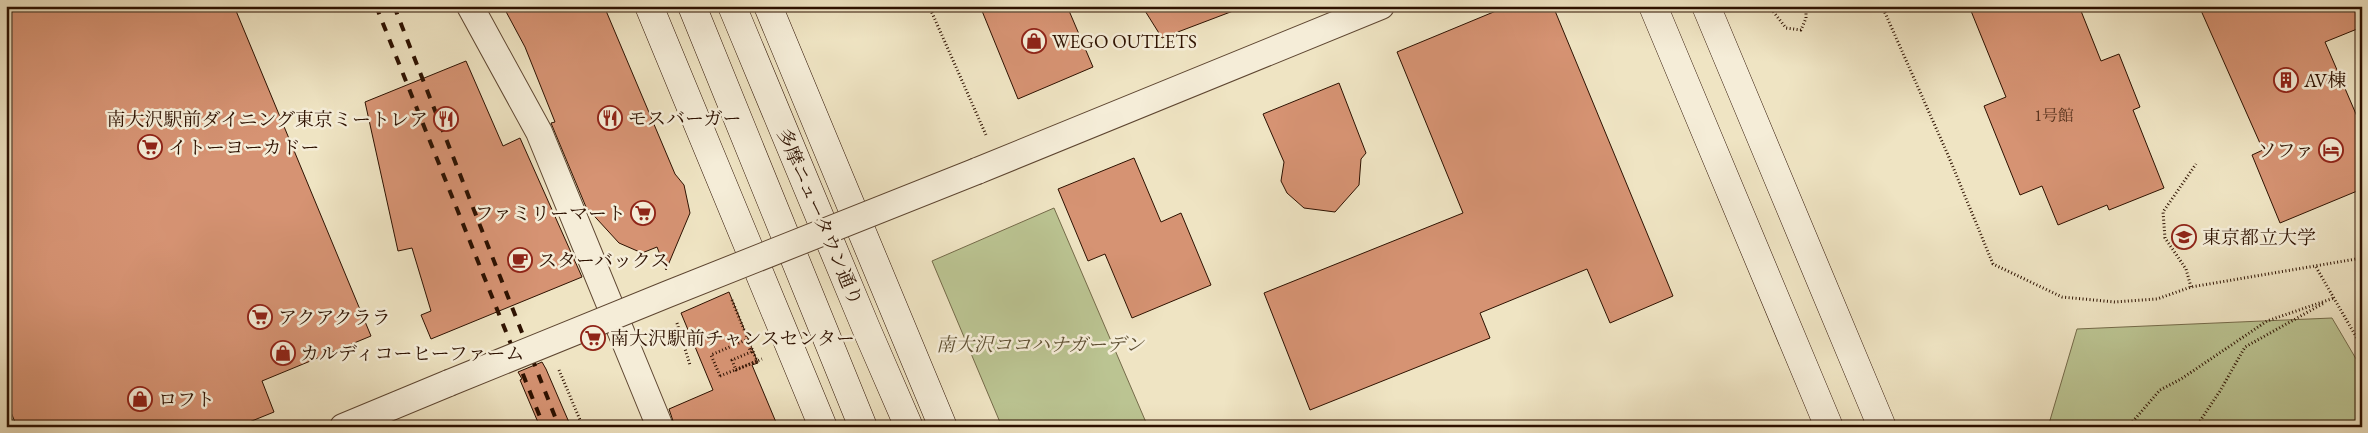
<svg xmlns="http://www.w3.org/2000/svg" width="2368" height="433" font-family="'EB Garamond','Noto Serif JP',serif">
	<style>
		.green { fill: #bbc492; stroke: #746a49 }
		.building { fill: #d69373; stroke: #2d1100 }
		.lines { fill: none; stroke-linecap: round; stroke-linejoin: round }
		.street-casing { stroke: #5e4631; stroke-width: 28 }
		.secondary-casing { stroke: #2d1100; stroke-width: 29 }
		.path { stroke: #2d1100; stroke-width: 3; stroke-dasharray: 1 2.5; stroke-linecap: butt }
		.street { stroke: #f5edd8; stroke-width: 26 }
		.secondary { stroke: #f5edd8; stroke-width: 28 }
		.rail { stroke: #2d1100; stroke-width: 4; stroke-dasharray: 9 9; stroke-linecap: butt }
		.street-bridge-casing { stroke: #5e4631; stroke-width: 28; stroke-linecap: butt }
		.path-bridge { stroke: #2d1100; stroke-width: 3; stroke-dasharray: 1 2.5; stroke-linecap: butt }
		.street-bridge { stroke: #f5edd8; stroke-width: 26 }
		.labels { text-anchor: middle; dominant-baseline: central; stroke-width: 5; stroke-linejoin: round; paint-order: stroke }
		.number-label { font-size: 16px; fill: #57321d }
		.poi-label { font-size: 19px; fill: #2d1100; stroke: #f5edd8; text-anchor: start }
		.street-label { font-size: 19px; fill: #2d1100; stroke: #f5edd8 }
		.park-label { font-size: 19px; font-style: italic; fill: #5f5033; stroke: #f5edd8 }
	</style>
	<rect width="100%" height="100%" fill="#efe4c3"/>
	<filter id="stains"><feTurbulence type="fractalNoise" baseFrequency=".004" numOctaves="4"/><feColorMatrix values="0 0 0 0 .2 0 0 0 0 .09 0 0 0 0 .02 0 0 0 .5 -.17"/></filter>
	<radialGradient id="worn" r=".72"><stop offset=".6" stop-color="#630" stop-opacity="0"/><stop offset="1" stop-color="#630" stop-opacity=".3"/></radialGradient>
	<g class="green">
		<polygon points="1054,208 1148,427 1002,427 932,261"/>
		<polygon points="2332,318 2362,369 2362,427 2048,427 2077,329"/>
	</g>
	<g class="building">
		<polygon points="6,6 234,6 371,336 262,381 274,412 237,427 17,427 6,400"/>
		<polygon points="503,6 604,6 675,174 684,185 690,213 666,270 657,247 642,253 619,243 586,207 551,123 555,122 525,47"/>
		<polygon points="980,6 1067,6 1093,67 1018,99"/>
		<polygon points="1142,6 1240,6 1241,8 1162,38"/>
		<polygon points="1508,6 1553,6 1673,296 1610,323 1587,269 1480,313 1490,338 1310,410 1264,293 1463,213 1397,52"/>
		<polygon points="1969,6 2079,6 2101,61 2119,54 2140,107 2133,110 2164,188 2109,210 2107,205 2058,225 2042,186 2020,195 1984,106 2006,97"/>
		<polygon points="2199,6 2362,6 2362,27 2325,42 2362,128 2362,189 2280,223 2252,155 2263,150"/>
		<polygon points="466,61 503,146 520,138 582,277 431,339 421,315 431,311 412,248 398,251 365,102"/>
		<polygon points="1339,83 1366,153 1361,159 1359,185 1335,212 1304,208 1287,193 1281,181 1284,162 1263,114"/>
		<polygon points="1134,158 1161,222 1181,213 1211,285 1132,318 1105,254 1088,261 1058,189"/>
		<polygon points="729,292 758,363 752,365 778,427 675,427 669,409 713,390 681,313"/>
		<polygon points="542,362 546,369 571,427 540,427 520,380 522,379 518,372"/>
	</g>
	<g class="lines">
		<defs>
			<g id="street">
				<polyline points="470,6 539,132 660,427"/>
				<polyline points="977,171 1381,6"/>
				<polyline points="343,427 449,383"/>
			</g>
			<g id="secondary">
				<polyline points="649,6 823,427"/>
				<polyline points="692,6 863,427"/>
				<polyline points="732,6 866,328 909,427"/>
				<polyline points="768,6 943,427"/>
				<polyline points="1653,6 1829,427"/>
				<polyline points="1706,6 1882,427"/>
			</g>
		</defs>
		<use href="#street" class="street-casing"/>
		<use href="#secondary" class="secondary-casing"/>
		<g class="path">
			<polyline points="929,6 986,135"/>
			<polyline points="1769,6 1786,28 1801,30 1806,18 1806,6"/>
			<polyline points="1882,6 1948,155 1993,264 2062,297 2115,302 2157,299 2191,287 2362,258"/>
			<polyline points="2316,267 2362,347"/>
			<polyline points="2191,287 2186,269 2165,238 2163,212 2196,164"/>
			<polyline points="732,300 740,320"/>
			<polyline points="677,323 690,365"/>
			<polyline points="559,370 583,427"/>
			<polyline points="720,376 711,355 746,340 751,352 732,360 736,370 762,359"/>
			<polyline points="2128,427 2160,390 2181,379 2267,321 2334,298"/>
			<polyline points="2196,427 2220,391 2245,347 2324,303"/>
		</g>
		<use href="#street" class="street"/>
		<use href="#secondary" class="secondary"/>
		<g class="rail">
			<polyline points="376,6 544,427"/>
			<polyline points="394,6 559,427"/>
		</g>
		<defs>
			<polyline id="street-bridge" points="449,383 668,294 977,171"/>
		</defs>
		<use href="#street-bridge" class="street-bridge-casing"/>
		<polyline class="path-bridge" points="720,376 757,361 740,320"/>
		<use href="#street-bridge" class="street-bridge"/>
	</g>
	<defs>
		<symbol id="shop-ring" viewBox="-11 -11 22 22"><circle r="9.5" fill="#f5edd8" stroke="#8f2418" stroke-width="1.5"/><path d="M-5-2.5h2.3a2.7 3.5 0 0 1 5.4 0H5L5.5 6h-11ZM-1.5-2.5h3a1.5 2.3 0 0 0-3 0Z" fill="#8f2418"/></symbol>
		<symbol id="building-ring" viewBox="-11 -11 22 22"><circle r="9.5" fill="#f5edd8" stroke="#8f2418" stroke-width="1.5"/><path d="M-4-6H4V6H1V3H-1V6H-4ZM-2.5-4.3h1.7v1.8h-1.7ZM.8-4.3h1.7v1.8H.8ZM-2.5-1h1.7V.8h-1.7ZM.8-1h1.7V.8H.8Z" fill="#8f2418"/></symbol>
		<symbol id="restaurant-ring" viewBox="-11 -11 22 22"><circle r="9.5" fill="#f5edd8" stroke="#8f2418" stroke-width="1.5"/><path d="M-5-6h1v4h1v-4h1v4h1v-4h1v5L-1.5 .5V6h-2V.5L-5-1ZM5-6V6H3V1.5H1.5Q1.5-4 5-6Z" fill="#8f2418"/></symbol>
		<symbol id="supermarket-ring" viewBox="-11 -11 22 22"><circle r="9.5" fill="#f5edd8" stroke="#8f2418" stroke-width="1.5"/><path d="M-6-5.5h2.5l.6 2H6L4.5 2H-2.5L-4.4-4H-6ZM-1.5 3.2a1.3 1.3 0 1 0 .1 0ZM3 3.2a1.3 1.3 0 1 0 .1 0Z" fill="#8f2418"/></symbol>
		<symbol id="hotel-ring" viewBox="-11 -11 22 22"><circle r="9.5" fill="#f5edd8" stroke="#8f2418" stroke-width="1.5"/><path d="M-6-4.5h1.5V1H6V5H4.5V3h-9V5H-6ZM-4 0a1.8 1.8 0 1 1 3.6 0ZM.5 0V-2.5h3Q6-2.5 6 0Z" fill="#8f2418"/></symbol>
		<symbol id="university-ring" viewBox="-11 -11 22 22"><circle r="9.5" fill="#f5edd8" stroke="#8f2418" stroke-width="1.5"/><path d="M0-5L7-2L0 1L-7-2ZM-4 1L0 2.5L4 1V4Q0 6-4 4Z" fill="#8f2418"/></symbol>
		<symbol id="cafe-ring" viewBox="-11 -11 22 22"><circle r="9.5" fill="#f5edd8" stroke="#8f2418" stroke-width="1.5"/><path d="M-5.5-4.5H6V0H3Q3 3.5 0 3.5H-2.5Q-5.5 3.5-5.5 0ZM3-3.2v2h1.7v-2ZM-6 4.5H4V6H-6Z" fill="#8f2418"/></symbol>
	</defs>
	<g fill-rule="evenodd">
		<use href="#shop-ring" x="1020" y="27" width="28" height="28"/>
		<use href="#building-ring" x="2272" y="66" width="28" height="28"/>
		<use href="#restaurant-ring" x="596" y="104" width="28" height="28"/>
		<use href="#restaurant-ring" x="432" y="105" width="28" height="28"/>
		<use href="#supermarket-ring" x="136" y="133" width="28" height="28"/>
		<use href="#hotel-ring" x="2317" y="136" width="28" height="28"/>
		<use href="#supermarket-ring" x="629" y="199" width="28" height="28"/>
		<use href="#university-ring" x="2170" y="223" width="28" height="28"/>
		<use href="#cafe-ring" x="506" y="246" width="28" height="28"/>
		<use href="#supermarket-ring" x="246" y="303" width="28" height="28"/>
		<use href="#supermarket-ring" x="579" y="324" width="28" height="28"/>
		<use href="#shop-ring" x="269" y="339" width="28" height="28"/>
		<use href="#shop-ring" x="126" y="385" width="28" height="28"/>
	</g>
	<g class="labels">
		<g class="number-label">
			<text x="2054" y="115">1号館</text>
		</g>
		<g class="poi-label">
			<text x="1052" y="41">WEGO OUTLETS</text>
			<text x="2304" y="80">AV棟</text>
			<text x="628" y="118">モスバーガー</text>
			<text x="428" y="119" text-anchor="end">南大沢駅前ダイニング東京ミートレア</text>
			<text x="168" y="147">イトーヨーカドー</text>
			<text x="2314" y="150" text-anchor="end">ソファ</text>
			<text x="626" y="213" text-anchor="end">ファミリーマート</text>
			<text x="2202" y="237">東京都立大学</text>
			<text x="538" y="260">スターバックス</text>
			<text x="278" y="317">アクアクララ</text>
			<text x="610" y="338">南大沢駅前チャンスセンター</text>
			<text x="300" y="353">カルディコーヒーファーム</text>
			<text x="158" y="399">ロフト</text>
		</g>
		<g class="street-label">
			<text transform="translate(820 217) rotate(67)">多摩ニュータウン通り</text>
		</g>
		<g class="park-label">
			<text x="1040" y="344">南大沢ココハナガーデン</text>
		</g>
	</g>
	<rect width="2368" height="433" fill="none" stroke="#efe4c3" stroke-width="25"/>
	<rect x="8" y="8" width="2353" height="418" fill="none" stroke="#2d1100" stroke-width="2.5"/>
	<rect x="12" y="12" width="2343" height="408" fill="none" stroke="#2d1100"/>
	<rect width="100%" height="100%" filter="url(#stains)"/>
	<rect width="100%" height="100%" fill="url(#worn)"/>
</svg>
